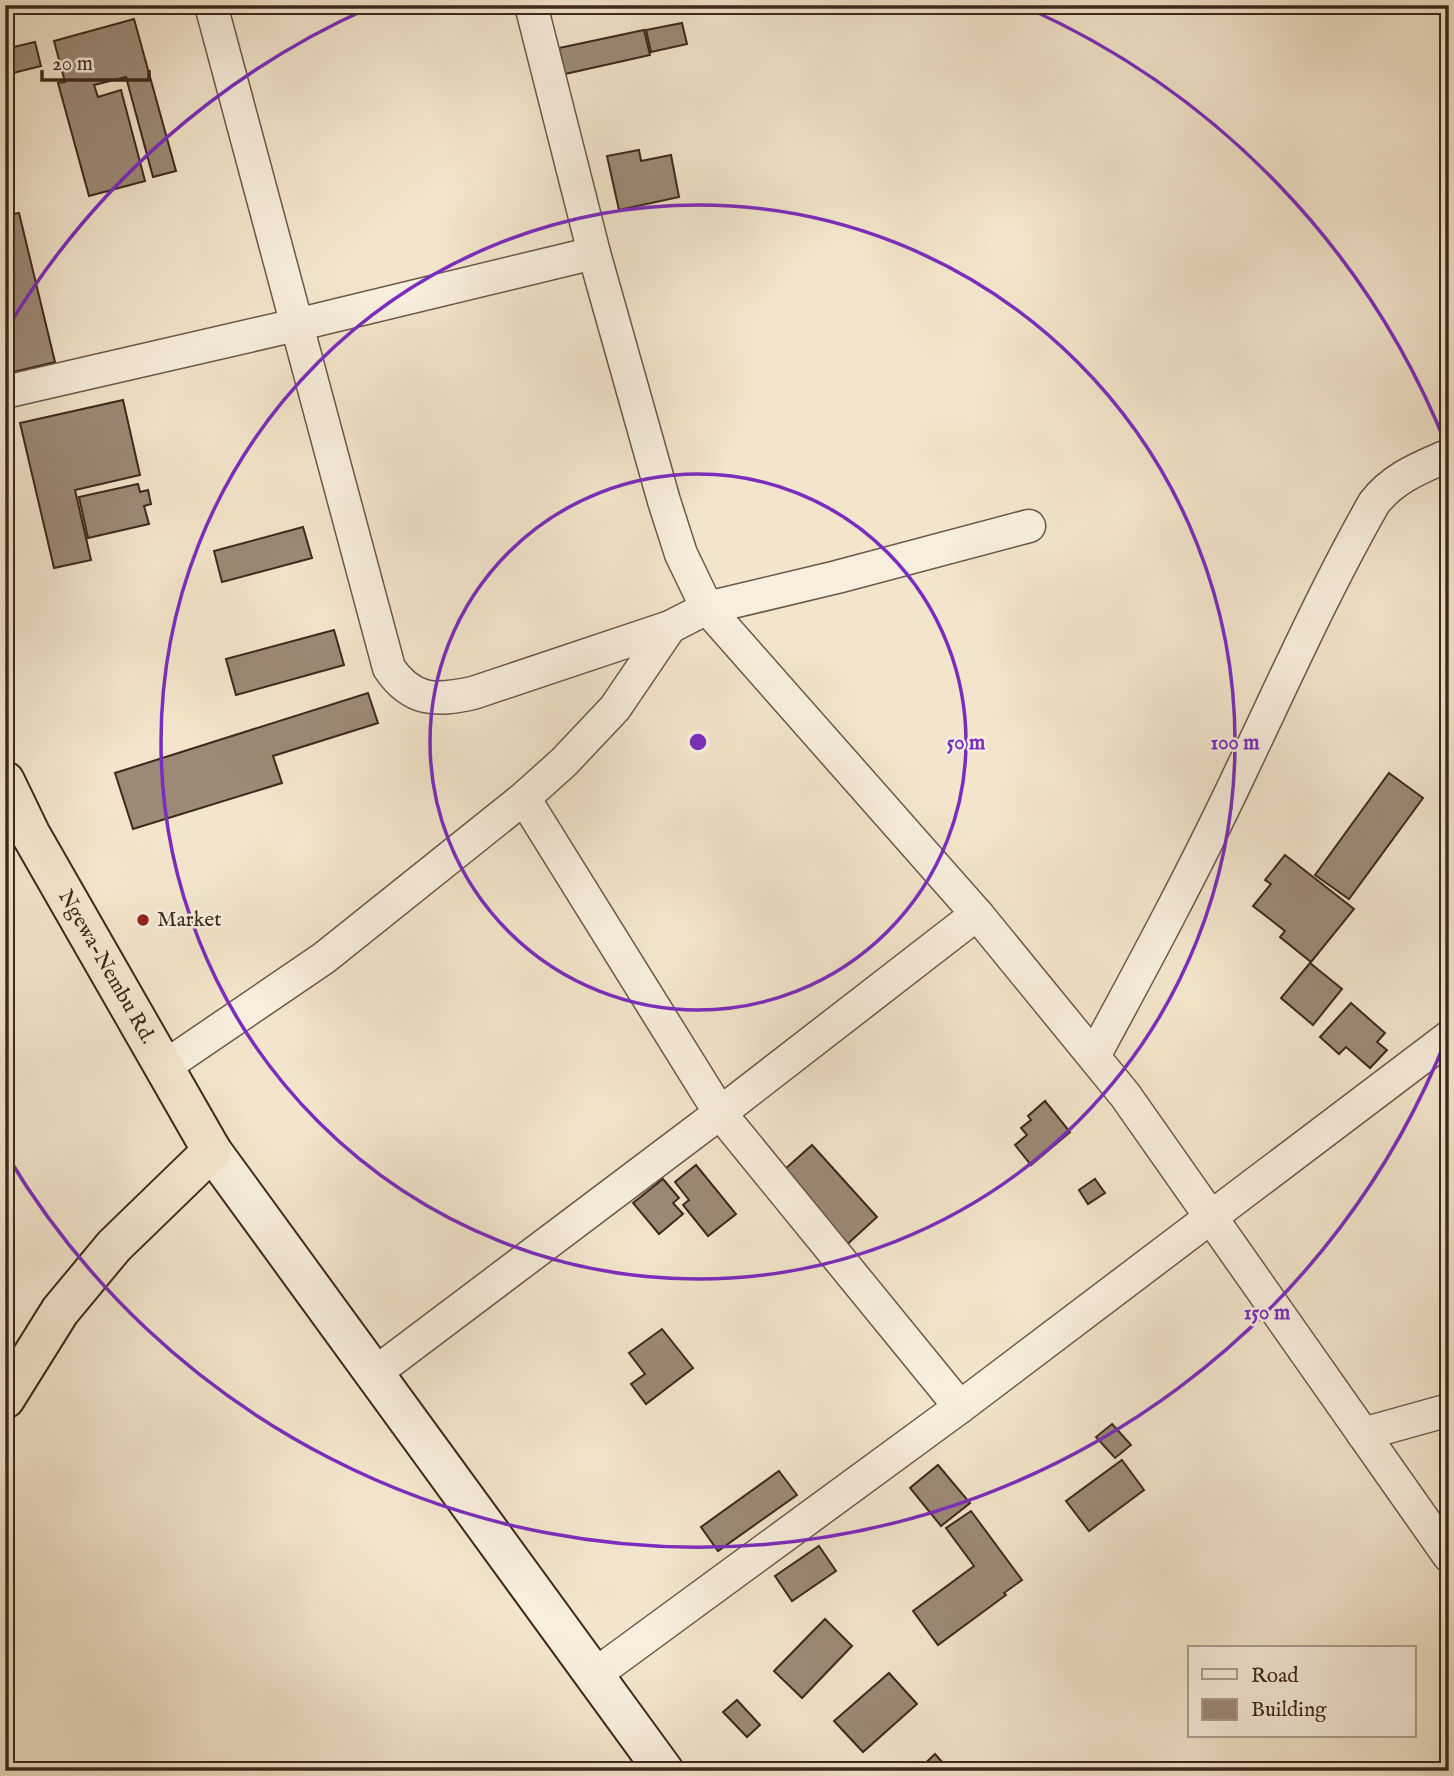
<svg xmlns="http://www.w3.org/2000/svg" width="1454" height="1776" font-family="'IM FELL English',serif">
	<style>
		.building { fill: #9c8a77; stroke: #3e281c; stroke-width: 2 }
		.lines { fill: none; stroke-linecap: round; stroke-linejoin: round }
		.minor-casing { stroke: #6b5748; stroke-width: 35 }
		.secondary-casing { stroke: #3e281c; stroke-width: 42 }
		.trunk-casing { stroke: #3e281c; stroke-width: 42 }
		.minor { stroke: #f7eedd; stroke-width: 32 }
		.secondary { stroke: #f7eedd; stroke-width: 38 }
		.trunk { stroke: #f2e5cb; stroke-width: 38 }
		.ring { fill: none; stroke: #7b2cbf; stroke-width: 3.5 }
		.poi-dot { fill: #8f2418; stroke: #f7eedd; stroke-width: 2.5 }
		.labels { text-anchor: middle; dominant-baseline: central; stroke-width: 5; stroke-linejoin: round; paint-order: stroke }
		.poi-label { font-size: 21px; fill: #3e281c; stroke: #f7eedd; text-anchor: start }
		.street-label { font-size: 21px; fill: #3e281c; stroke: #f7eedd }
		.centre { fill: #7b2cbf; stroke: #f7eedd; stroke-width: 3.5 }
		.ring-label { font-size: 21px; text-anchor: middle; font-weight: bold; fill: #7b2cbf; stroke: #f7eedd; stroke-width: 5; stroke-linejoin: round; paint-order: stroke }
	</style>
	<rect width="100%" height="100%" fill="#f2e5cb"/>
	<filter id="stains"><feTurbulence type="fractalNoise" baseFrequency=".00286" numOctaves="4"/><feColorMatrix values="0 0 0 0 .2 0 0 0 0 .09 0 0 0 0 .02 0 0 0 .5 -.17"/></filter>
	<radialGradient id="worn" r=".72"><stop offset=".6" stop-color="#630" stop-opacity="0"/><stop offset="1" stop-color="#630" stop-opacity=".3"/></radialGradient>
	<g class="building">
		<polygon points="134,19 176,171 153,177 126,77 94,85 98,97 121,90 145,181 89,196 58,83 65,82 54,41"/>
		<polygon points="682,23 687,44 651,52 646,30"/>
		<polygon points="644,30 650,55 565,74 559,48"/>
		<polygon points="35,42 41,66 5,75 5,49"/>
		<polygon points="639,150 641,161 671,155 679,197 619,210 607,156"/>
		<polygon points="19,213 55,362 5,374 5,216"/>
		<polygon points="123,400 140,475 75,490 91,560 54,568 20,423"/>
		<polygon points="138,484 140,492 148,490 151,504 144,506 149,524 88,538 79,497"/>
		<polygon points="303,527 312,558 222,582 214,551"/>
		<polygon points="334,630 344,665 236,695 226,659"/>
		<polygon points="368,693 378,723 273,756 282,783 133,829 115,773"/>
		<polygon points="1389,773 1423,798 1349,899 1315,875"/>
		<polygon points="1285,855 1354,909 1311,962 1280,937 1285,931 1253,906 1271,884 1265,880"/>
		<polygon points="1310,963 1342,989 1313,1025 1281,998"/>
		<polygon points="1351,1003 1385,1033 1377,1042 1387,1050 1370,1068 1346,1047 1339,1054 1320,1037"/>
		<polygon points="1045,1101 1070,1132 1031,1165 1015,1145 1027,1135 1021,1128 1031,1120 1028,1116"/>
		<polygon points="812,1145 877,1217 841,1250 775,1178"/>
		<polygon points="696,1165 736,1214 708,1236 683,1205 689,1200 675,1182"/>
		<polygon points="663,1179 679,1198 673,1203 683,1214 659,1234 633,1203"/>
		<polygon points="1095,1179 1105,1193 1088,1204 1079,1190"/>
		<polygon points="662,1329 693,1368 646,1404 631,1384 645,1374 629,1353"/>
		<polygon points="1112,1424 1131,1445 1115,1458 1096,1437"/>
		<polygon points="1122,1460 1144,1490 1089,1531 1066,1501"/>
		<polygon points="938,1465 970,1503 941,1526 910,1488"/>
		<polygon points="779,1471 797,1495 718,1551 701,1527"/>
		<polygon points="971,1511 1022,1580 1004,1593 1006,1595 938,1645 913,1611 974,1566 946,1528"/>
		<polygon points="819,1546 836,1571 792,1601 775,1576"/>
		<polygon points="825,1619 852,1646 802,1698 774,1671"/>
		<polygon points="889,1673 917,1704 863,1752 834,1721"/>
		<polygon points="737,1700 760,1725 747,1737 723,1712"/>
		<polygon points="935,1754 950,1771 917,1771"/>
	</g>
	<g class="lines">
		<defs>
			<g id="minor">
				<path d="M211 5 389 668C412 702 436 701 473 693L670 627 707 608 837 577 1029 526"/>
				<polyline points="531,5 594,253 664,501 681,554 707,608 977,914 1125,1095 1449,1556"/>
				<polyline points="5,392 296,325 594,253"/>
				<polyline points="524,798 720,1113 960,1407"/>
				<path d="M1094 1056C1145 962 1196 867 1242 769 1285 679 1325 589 1374 503 1394 477 1420 468 1449 455"/>
				<polyline points="164,1067 324,958 524,798 564,762 615,708 670,627"/>
				<polyline points="375,1373 720,1113 977,914"/>
				<polyline points="1363,1434 1449,1410"/>
				<polyline points="593,1676 960,1407 1449,1037"/>
			</g>
			<polyline id="secondary" points="212,1151 664,1771"/>
			<g id="trunk">
				<path id="s1" d="M5 781 31 835 212 1151 114 1246 60 1311 5 1399"/>
			</g>
		</defs>
		<use href="#minor" class="minor-casing"/>
		<use href="#secondary" class="secondary-casing"/>
		<use href="#trunk" class="trunk-casing"/>
		<use href="#minor" class="minor"/>
		<use href="#secondary" class="secondary"/>
		<use href="#trunk" class="trunk"/>
	</g>
	<g class="ring">
		<circle cx="698" cy="742" r="268"/>
		<circle cx="698" cy="742" r="537"/>
		<path d="M1447 1037A805 805 0 0 1 8 1157M8 327A805 805 0 0 1 371 7M1025 7A805 805 0 0 1 1447 447"/>
	</g>
	<circle class="poi-dot" cx="143" cy="920" r="7"/>
	<g class="labels">
		<g class="poi-label">
			<text x="157" y="920">Market</text>
		</g>
		<g class="street-label">
			<text stroke="none"><textPath href="#s1" startOffset="212">Ngewa-Nembu Rd.</textPath></text>
		</g>
	</g>
	<circle cx="698" cy="742" r="10" class="centre"/>
	<g class="ring-label">
		<text x="966" y="749">50 m</text>
		<text x="1235" y="749">100 m</text>
		<text x="1267" y="1319">150 m</text>
	</g>
	<rect width="1454" height="1776" fill="none" stroke="#f2e5cb" stroke-width="28"/>
	<rect x="7" y="7" width="1440" height="1762" fill="none" stroke="#3e281c" stroke-width="3.5"/>
	<rect x="14" y="14" width="1426" height="1748" fill="none" stroke="#3e281c" stroke-width="2"/>
	<rect x="1188" y="1646" width="228" height="91" fill="#f7eedd" stroke="#ad9f90" stroke-width="2"/>
	<rect x="1202" y="1669" width="35" height="10" fill="#f7eedd" stroke="#ad9f90" stroke-width="2"/>
	<text x="1251" y="1682" font-size="21" fill="#3e281c">Road</text>
	<rect x="1202" y="1699" width="35" height="21" fill="#9c8a77" stroke="#ad9f90" stroke-width="2"/>
	<text x="1251" y="1716" font-size="21" fill="#3e281c">Building</text>
	<path d="M42 70v10h107v-10" fill="none" stroke="#3e281c" stroke-width="3.5"/>
	<text x="52" y="70" font-size="21" fill="#3e281c" stroke="#f7eedd" stroke-width="5" paint-order="stroke">20 m</text>
	<rect width="100%" height="100%" filter="url(#stains)"/>
	<rect width="100%" height="100%" fill="url(#worn)"/>
</svg>
